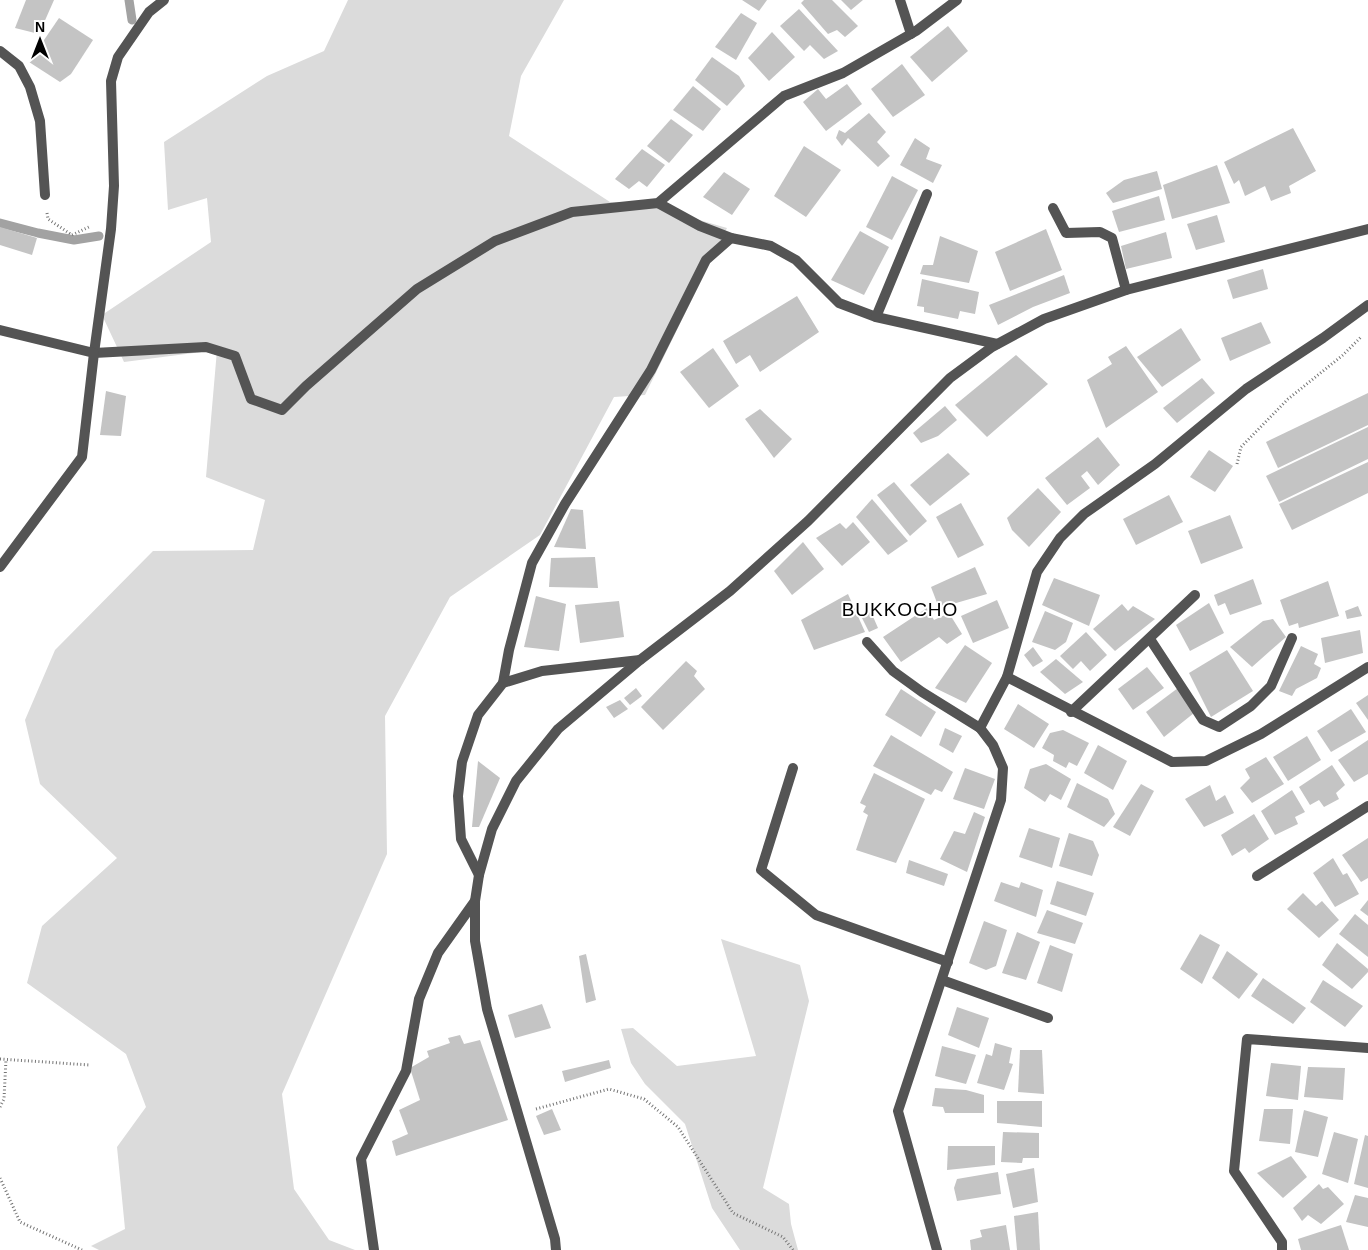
<svg xmlns="http://www.w3.org/2000/svg" width="1368" height="1250" font-family="Arial,sans-serif">
	<style>
		.green { fill: #dbdbdb }
		.lines { fill: none; stroke-linecap: round; stroke-linejoin: round }
		.stream { stroke: #a2a2a2; stroke-width: 9 }
		.building { fill: #c4c4c4 }
		.path { stroke: #767676; stroke-width: 3; stroke-dasharray: 1 2.5; stroke-linecap: butt }
		.service { stroke: #545454; stroke-width: 10 }
		.minor { stroke: #545454; stroke-width: 10 }
		.labels { text-anchor: middle; dominant-baseline: central; stroke-width: 4; stroke-linejoin: round; paint-order: stroke }
		.neighbourhood-label { font-size: 19px; letter-spacing: 1px; fill: #000; stroke: #fff }
	</style>
	<rect width="100%" height="100%" fill="#fff"/>
	<g class="green">
		<polygon points="348,0 564,0 521,76 509,136 610,202 640,203 727,228 645,395 614,397 540,535 450,597 385,716 387,854 282,1094 294,1189 329,1240 355,1250 99,1250 91,1246 125,1229 117,1147 146,1107 126,1054 27,983 42,926 117,858 40,784 25,720 55,650 153,551 253,550 265,500 206,477 217,350 124,362 102,315 211,242 207,198 168,210 164,142 267,76 324,51"/>
		<polygon points="721,939 800,965 809,1001 763,1188 789,1204 791,1224 798,1250 740,1250 712,1208 685,1124 645,1084 631,1063 621,1029 633,1028 677,1066 756,1056"/>
	</g>
	<g class="lines">
		<g class="stream">
			<polyline points="129,0 132,20"/>
			<polyline points="0,223 38,233 74,240 99,236"/>
		</g>
	</g>
	<g class="building">
		<polygon points="26,0 54,0 39,34 15,28"/>
		<polygon points="742,0 767,0 759,11"/>
		<polygon points="804,0 832,0 858,26 845,37 837,30 828,34 801,3"/>
		<polygon points="841,0 863,0 851,10"/>
		<polygon points="799,9 838,51 824,59 810,45 804,51 780,26"/>
		<polygon points="741,13 757,23 736,60 715,47"/>
		<polygon points="59,18 93,40 71,74 60,82 29,62"/>
		<polygon points="948,26 968,51 932,82 910,57"/>
		<polygon points="772,32 795,57 769,81 748,58"/>
		<polygon points="712,57 739,76 745,86 727,106 695,80"/>
		<polygon points="902,64 925,95 893,117 871,89"/>
		<polygon points="847,84 862,104 826,131 803,102 818,89 826,99"/>
		<polygon points="693,86 721,109 703,131 673,110"/>
		<polygon points="869,113 886,132 877,142 890,156 878,167 848,138 842,146 836,138 839,130 845,133"/>
		<polygon points="671,119 693,135 669,163 647,146"/>
		<polygon points="1293,128 1316,171 1289,186 1291,193 1271,201 1265,186 1245,196 1239,180 1234,184 1224,162"/>
		<polygon points="915,138 930,148 926,159 942,165 933,183 900,165"/>
		<polygon points="804,146 841,170 806,217 774,196"/>
		<polygon points="642,149 665,165 647,187 639,181 629,189 615,179"/>
		<polygon points="1217,165 1230,203 1172,219 1163,185"/>
		<polygon points="1157,171 1162,189 1113,203 1106,193 1124,180"/>
		<polygon points="724,172 750,189 732,215 703,197"/>
		<polygon points="892,176 918,190 892,240 866,227"/>
		<polygon points="1159,196 1165,220 1119,232 1112,211"/>
		<polygon points="1217,215 1225,242 1196,250 1187,224"/>
		<polygon points="0,227 37,238 32,255 0,245"/>
		<polygon points="1046,229 1062,270 1010,291 995,252"/>
		<polygon points="860,231 889,247 864,295 831,280"/>
		<polygon points="1166,232 1172,258 1126,269 1121,246"/>
		<polygon points="940,236 978,251 969,283 920,274 923,265 933,265"/>
		<polygon points="1263,269 1268,289 1233,299 1227,280"/>
		<polygon points="1064,275 1070,293 1033,307 998,325 989,305"/>
		<polygon points="922,279 979,292 975,314 960,311 958,319 924,312 924,307 917,306"/>
		<polygon points="797,296 819,332 760,372 750,355 736,364 723,341"/>
		<polygon points="1261,322 1271,343 1230,361 1221,338"/>
		<polygon points="1181,328 1201,360 1162,387 1137,357"/>
		<polygon points="1126,346 1158,392 1106,428 1087,380 1112,364 1108,357"/>
		<polygon points="713,348 739,386 709,408 680,372"/>
		<polygon points="1016,355 1048,384 987,437 955,405"/>
		<polygon points="1202,378 1215,393 1177,423 1163,408"/>
		<polygon points="106,391 126,396 121,436 100,435"/>
		<polygon points="1368,393 1368,425 1278,468 1266,442"/>
		<polygon points="945,406 957,420 938,436 921,443 913,433"/>
		<polygon points="760,409 792,439 774,458 745,419"/>
		<polygon points="1368,427 1368,459 1279,502 1266,476"/>
		<polygon points="1098,437 1120,465 1098,485 1087,471 1081,476 1090,488 1067,505 1045,478"/>
		<polygon points="1209,450 1233,466 1215,492 1190,477"/>
		<polygon points="948,453 970,474 930,506 910,485"/>
		<polygon points="1368,462 1368,493 1292,530 1279,504"/>
		<polygon points="894,482 927,521 910,536 877,495"/>
		<polygon points="1038,488 1061,512 1029,547 1012,530 1007,518"/>
		<polygon points="1169,495 1183,522 1136,545 1123,519"/>
		<polygon points="872,499 908,541 888,555 856,517"/>
		<polygon points="961,503 984,545 958,558 936,517"/>
		<polygon points="571,509 583,510 586,549 554,547"/>
		<polygon points="1230,515 1243,548 1201,564 1188,531"/>
		<polygon points="853,522 870,542 842,566 816,538 840,523 846,529"/>
		<polygon points="803,542 824,569 792,595 774,571"/>
		<polygon points="595,557 598,588 549,587 551,558"/>
		<polygon points="975,567 987,594 939,608 931,587"/>
		<polygon points="1054,578 1100,595 1089,626 1042,605"/>
		<polygon points="1253,579 1262,604 1230,615 1225,603 1218,606 1214,595"/>
		<polygon points="1328,581 1339,616 1299,628 1298,623 1289,626 1280,600"/>
		<polygon points="848,594 865,632 814,650 801,620"/>
		<polygon points="536,596 566,604 559,651 524,647"/>
		<polygon points="997,600 1009,628 973,643 961,616"/>
		<polygon points="619,601 624,637 580,643 575,605"/>
		<polygon points="1209,603 1224,633 1190,651 1176,625"/>
		<polygon points="1122,604 1128,611 1133,606 1155,619 1115,651 1093,629"/>
		<polygon points="1358,606 1362,616 1347,619 1345,611"/>
		<polygon points="927,608 934,620 949,613 962,634 947,644 939,637 901,662 883,637"/>
		<polygon points="1045,611 1073,623 1066,642 1055,650 1032,642"/>
		<polygon points="871,612 878,628 869,632 861,616"/>
		<polygon points="1273,619 1286,637 1252,667 1230,647 1263,621"/>
		<polygon points="1360,630 1363,653 1325,663 1321,638"/>
		<polygon points="1086,632 1107,655 1090,671 1081,661 1073,669 1060,656"/>
		<polygon points="965,645 992,663 966,703 935,688"/>
		<polygon points="1301,646 1318,654 1314,664 1321,668 1317,678 1296,689 1292,696 1279,691"/>
		<polygon points="1033,647 1043,661 1033,667 1024,655"/>
		<polygon points="1227,650 1253,691 1211,717 1189,673"/>
		<polygon points="1056,659 1083,682 1065,694 1040,672"/>
		<polygon points="686,661 697,671 694,676 705,689 663,730 641,707"/>
		<polygon points="1147,667 1164,688 1133,710 1118,689"/>
		<polygon points="636,688 642,696 630,705 624,698"/>
		<polygon points="1178,688 1194,713 1164,737 1146,712"/>
		<polygon points="901,689 936,712 921,737 885,715"/>
		<polygon points="1368,695 1368,720 1356,703"/>
		<polygon points="620,700 628,709 614,718 606,707"/>
		<polygon points="1018,704 1049,724 1034,748 1004,729"/>
		<polygon points="1351,709 1366,732 1331,752 1317,731"/>
		<polygon points="945,728 962,736 953,753 939,745"/>
		<polygon points="1063,730 1089,743 1077,766 1069,762 1066,768 1053,761 1054,755 1042,748 1050,733"/>
		<polygon points="891,735 953,772 942,792 935,789 931,795 873,766"/>
		<polygon points="1307,736 1321,760 1288,781 1273,757"/>
		<polygon points="1368,740 1368,774 1354,782 1338,760"/>
		<polygon points="1098,745 1127,761 1113,790 1084,773"/>
		<polygon points="1266,757 1284,784 1252,803 1240,788 1250,778 1245,769"/>
		<polygon points="478,761 500,778 479,827 472,827"/>
		<polygon points="1046,764 1071,779 1061,800 1050,794 1045,802 1024,788 1030,769"/>
		<polygon points="1332,765 1345,785 1336,793 1339,799 1324,807 1319,800 1310,805 1299,787"/>
		<polygon points="965,768 995,779 984,809 953,799"/>
		<polygon points="874,773 925,799 896,863 856,850 868,815 863,812 866,806 860,803"/>
		<polygon points="1077,783 1108,799 1115,814 1104,827 1067,807"/>
		<polygon points="1141,784 1154,791 1130,836 1113,827"/>
		<polygon points="1210,785 1216,801 1225,795 1234,813 1204,827 1185,799"/>
		<polygon points="1292,790 1305,812 1295,817 1298,824 1275,835 1261,811"/>
		<polygon points="974,812 985,817 967,872 940,859 954,831 965,834"/>
		<polygon points="1254,814 1269,839 1249,853 1245,848 1232,856 1221,835"/>
		<polygon points="1029,828 1060,838 1052,868 1019,857"/>
		<polygon points="1069,833 1093,841 1099,855 1092,876 1059,866"/>
		<polygon points="1368,838 1368,878 1361,882 1342,855"/>
		<polygon points="1333,858 1343,875 1347,873 1359,894 1335,907 1313,873"/>
		<polygon points="909,860 948,874 944,886 906,873"/>
		<polygon points="1057,881 1094,893 1086,916 1050,904"/>
		<polygon points="1001,882 1019,888 1021,882 1043,890 1036,917 994,901"/>
		<polygon points="1303,893 1316,906 1322,901 1339,920 1319,938 1287,909"/>
		<polygon points="1368,900 1368,916 1360,910"/>
		<polygon points="1047,910 1083,923 1075,944 1037,933"/>
		<polygon points="1355,914 1368,925 1368,957 1339,934"/>
		<polygon points="984,921 1007,930 996,966 986,970 969,963"/>
		<polygon points="1017,932 1040,942 1026,980 1002,973"/>
		<polygon points="1200,934 1220,945 1202,984 1180,969"/>
		<polygon points="1337,943 1368,969 1368,972 1352,989 1322,965"/>
		<polygon points="1050,945 1073,954 1062,992 1037,983"/>
		<polygon points="1227,951 1258,974 1239,999 1212,978"/>
		<polygon points="586,954 596,1000 586,1003 579,956"/>
		<polygon points="1263,978 1306,1008 1293,1024 1251,996"/>
		<polygon points="1323,980 1363,1006 1345,1027 1310,1002"/>
		<polygon points="542,1004 551,1028 515,1038 508,1015"/>
		<polygon points="957,1007 989,1018 979,1048 948,1035"/>
		<polygon points="460,1035 464,1044 480,1040 508,1120 396,1156 392,1141 408,1134 399,1110 420,1100 410,1068 429,1057 427,1051 450,1043 448,1038"/>
		<polygon points="995,1043 1012,1048 1009,1063 1013,1064 1004,1090 977,1083 986,1054 992,1056"/>
		<polygon points="942,1046 976,1055 966,1084 935,1076"/>
		<polygon points="1020,1050 1042,1050 1044,1094 1018,1092"/>
		<polygon points="609,1060 611,1068 565,1082 562,1071"/>
		<polygon points="1271,1063 1301,1066 1298,1100 1266,1096"/>
		<polygon points="1308,1067 1345,1068 1343,1100 1304,1097"/>
		<polygon points="935,1088 966,1090 984,1095 984,1113 945,1113 943,1107 932,1106"/>
		<polygon points="997,1101 1042,1101 1042,1127 997,1123"/>
		<polygon points="552,1109 561,1130 544,1135 536,1116"/>
		<polygon points="1264,1109 1293,1109 1290,1144 1259,1141"/>
		<polygon points="1304,1110 1328,1117 1318,1157 1295,1152"/>
		<polygon points="1003,1132 1039,1133 1039,1158 1023,1158 1022,1163 1001,1162"/>
		<polygon points="1334,1132 1358,1139 1348,1183 1322,1174"/>
		<polygon points="1365,1135 1368,1136 1368,1188 1354,1184"/>
		<polygon points="948,1146 995,1146 995,1165 947,1170"/>
		<polygon points="1291,1156 1307,1177 1283,1198 1257,1173"/>
		<polygon points="1034,1168 1038,1202 1013,1208 1006,1174"/>
		<polygon points="998,1172 1001,1194 957,1201 954,1188 957,1179"/>
		<polygon points="1319,1184 1323,1189 1328,1187 1344,1204 1321,1224 1308,1215 1302,1221 1293,1208"/>
		<polygon points="1355,1195 1368,1198 1368,1227 1346,1222"/>
		<polygon points="1038,1212 1040,1250 1017,1250 1014,1216"/>
		<polygon points="1006,1225 1010,1250 971,1250 970,1240 982,1237 980,1230"/>
		<polygon points="1341,1225 1349,1250 1301,1250 1298,1239"/>
	</g>
	<g class="lines">
		<g class="path">
			<polyline points="47,213 48,219 72,235 91,226"/>
			<polyline points="1237,464 1241,447 1288,399 1343,355 1362,336"/>
			<polyline points="0,1059 90,1065"/>
			<polyline points="0,1107 4,1099 6,1059"/>
			<polyline points="536,1109 609,1089 644,1099 678,1127 733,1213 783,1237 793,1250"/>
			<polyline points="0,1178 20,1222 82,1250"/>
		</g>
		<g class="service">
			<polyline points="164,0 149,12 118,57 111,81 114,186 111,229 94,353 206,347 235,356 251,399 282,410 306,386 417,289 495,241 572,212 658,203 784,96 843,73 916,31 957,0"/>
			<polyline points="900,0 911,34"/>
			<polyline points="0,51 19,66 30,87 40,121 45,195"/>
			<polyline points="658,203 700,226 731,238 771,246 796,260 839,303 876,317 997,344"/>
			<polyline points="1053,208 1066,233 1100,232 1112,238 1126,290"/>
			<polyline points="876,317 927,194"/>
			<polyline points="1150,639 1203,720 1219,727 1251,706 1271,686 1292,638"/>
			<polyline points="867,642 893,671 922,692 980,728"/>
			<polyline points="503,683 509,650 532,563 565,504 651,370 706,260 731,238"/>
			<polyline points="1071,712 1195,595"/>
			<polyline points="374,1250 361,1159 406,1071 419,999 438,953 475,901"/>
		</g>
		<g class="minor">
			<polyline points="0,330 94,353 82,457 0,567"/>
			<polyline points="1007,677 1172,762 1206,761 1261,734 1368,667"/>
			<polyline points="793,768 761,870 816,915 948,962"/>
			<polyline points="479,875 461,839 458,796 462,762 478,715 503,683 542,671 640,660"/>
			<polyline points="1257,876 1368,806"/>
			<polyline points="942,980 1048,1018"/>
			<polyline points="556,1250 555,1239 487,1009 475,941 475,901 479,875 492,829 516,781 558,729 640,660 730,591 808,521 950,378 992,347 1044,319 1126,290 1368,229"/>
			<polyline points="937,1250 898,1111 1001,800 1003,768 993,745 980,728 1007,677 1037,572 1060,538 1084,514 1155,464 1246,389 1323,338 1368,305"/>
			<polyline points="1282,1250 1282,1242 1234,1171 1247,1039 1368,1048"/>
		</g>
	</g>
	<g class="labels">
		<g class="neighbourhood-label">
			<text x="900" y="609">BUKKOCHO</text>
		</g>
	</g>
	<g transform="translate(40 40)" stroke="#ffffff" stroke-width="4" paint-order="stroke">
	<path d="M0-4L9 19L0 12L-9 19Z" fill="#000000"/>
	<text y="-8" font-size="14" font-weight="bold" text-anchor="middle" fill="#000000">N</text>
	</g>
</svg>
